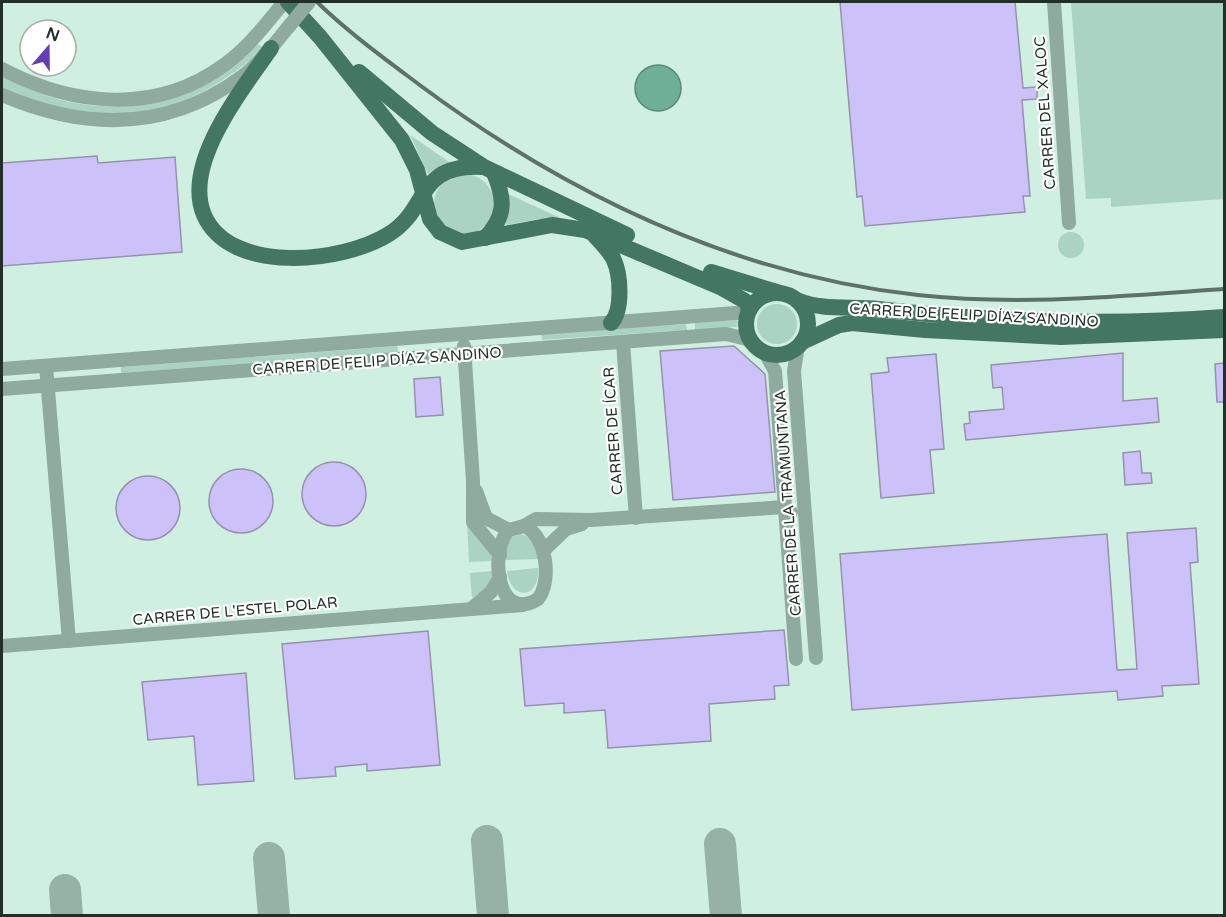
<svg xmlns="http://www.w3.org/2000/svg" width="1226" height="917" font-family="'Varela Round',sans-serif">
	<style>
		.green { fill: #aad3c1 }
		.water { fill: #6faf95; stroke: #588975; stroke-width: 1.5 }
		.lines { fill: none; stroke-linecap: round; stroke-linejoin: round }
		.taxiway { stroke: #96b1a5; stroke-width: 32 }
		.building { fill: #ccc1f9; stroke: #9691ac; stroke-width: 1.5 }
		.minor { stroke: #8faa9e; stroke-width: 14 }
		.major { stroke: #437762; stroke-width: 16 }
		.rail { stroke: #5e7269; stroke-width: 4 }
		.minor-bridge { stroke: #8faa9e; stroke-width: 14 }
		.labels { text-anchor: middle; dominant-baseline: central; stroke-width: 4.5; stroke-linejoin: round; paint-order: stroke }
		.street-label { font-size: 15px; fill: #222f29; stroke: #fff }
	</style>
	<rect width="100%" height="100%" fill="#cff0e1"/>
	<g class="green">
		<polygon points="1071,2 1224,2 1224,199 1111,207 1111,198 1086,199"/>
		<path d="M258 44 264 48C204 103 139 127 58 109 39 105 20 94 2 88V76C21 84 41 95 61 100 134 119 205 94 258 44Z"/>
		<polygon points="410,135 449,162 428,174"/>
		<circle cx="464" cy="204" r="30"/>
		<polygon points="508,194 565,220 539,219 506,225"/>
		<circle cx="1071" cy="245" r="13"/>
		<circle cx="777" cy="324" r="20"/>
		<polygon points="736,320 738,321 737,327 695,330 695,323"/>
		<polygon points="686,324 687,330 542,340 541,334"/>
		<polygon points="397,346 398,352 121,373 121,367"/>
		<polygon points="467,521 491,552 491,561 469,562"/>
		<path d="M521 534C535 539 536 545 538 559L506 560 505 548 512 537Z"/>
		<path d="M538 568C540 599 511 602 507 571Z"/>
		<polygon points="493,571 489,587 472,598 470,573"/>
	</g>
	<circle class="water" cx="658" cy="88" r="23"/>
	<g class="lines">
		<g class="taxiway">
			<polyline points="487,841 493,916"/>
			<polyline points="720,844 726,916"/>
			<polyline points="269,858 274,916"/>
			<polyline points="65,890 67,916"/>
		</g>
	</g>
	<g class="building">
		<polygon points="840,2 1015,2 1023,88 1037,87 1037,99 1022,100 1030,196 1023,196 1025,212 865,226 862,196 857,197"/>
		<polygon points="97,156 98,163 175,157 182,252 2,266 2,163"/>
		<polygon points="734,346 765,374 775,492 673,500 660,351"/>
		<polygon points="1123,353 1123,401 1157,398 1159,422 966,440 964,424 970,423 969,412 1004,409 1002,387 993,388 991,365"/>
		<polygon points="936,354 944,449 930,450 934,493 881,498 871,374 889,372 887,358"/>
		<polygon points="1224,363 1224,402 1217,402 1215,364"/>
		<polygon points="440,377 443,415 416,417 414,379"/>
		<polygon points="1140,451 1142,473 1151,473 1152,483 1125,485 1123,453"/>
		<circle cx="334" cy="494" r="32"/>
		<circle cx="241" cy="501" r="32"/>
		<circle cx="148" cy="508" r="32"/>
		<polygon points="1196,528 1198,562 1190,563 1199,684 1162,686 1163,696 1118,700 1117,691 852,710 840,554 1107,534 1117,670 1137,669 1127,533"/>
		<polygon points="784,630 789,685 774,686 775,699 709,704 711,741 608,748 605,710 564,713 564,703 525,706 520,649"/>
		<polygon points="428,631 440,765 367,771 367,764 335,767 336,776 295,779 282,644"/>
		<polygon points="246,673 254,781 198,785 194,736 148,740 142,682"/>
	</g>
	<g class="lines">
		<g class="minor">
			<polyline points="1054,2 1069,223"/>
			<path d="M2 69C72 106 156 115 224 65 248 48 266 24 284 2"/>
			<path d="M2 95C86 131 168 132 244 75 262 61 276 42 290 25"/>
			<polyline points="623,342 636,518"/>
			<polyline points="464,346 473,481 473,522 500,555"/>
			<polyline points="798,346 794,371 816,658"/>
			<polyline points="764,351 775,371 796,659"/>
			<polyline points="46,366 69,641"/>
			<polyline points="2,369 749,312"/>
			<polyline points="2,389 726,334 751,340"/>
			<polyline points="476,491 486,518 509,530"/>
			<polyline points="524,526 536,519 591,520 785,507 791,512"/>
			<path d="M524 526C547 535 552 582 538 599 496 625 489 549 509 530Z"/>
			<polyline points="543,551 566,529 582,524"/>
			<polyline points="471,609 491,592 500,577"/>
			<polyline points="2,646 523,605"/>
		</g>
		<g class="major">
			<polyline points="288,2 320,37 402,140 417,170 430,219 440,232 462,242 552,225 585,230 722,288 745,301 750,309"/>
			<path d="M271 48C243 89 182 163 204 215 230 275 343 263 389 234 430 209 415 164 482 167"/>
			<polyline points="359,72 432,133 484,167 627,235"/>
			<path d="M595 236C602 243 608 250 613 258 621 274 623 310 611 323"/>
			<path d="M485 238C506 217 505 199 494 173"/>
			<polyline points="711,272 780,293"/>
			<circle cx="777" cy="324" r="31"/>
			<path d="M797 300C823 311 850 306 878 309 993 322 1108 326 1224 317"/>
			<polyline points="802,342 839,325 852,323 925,330 1061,337 1224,330"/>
		</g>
		<path class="rail" d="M317 2C349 33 385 59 421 86 567 194 735 275 918 295 1020 306 1122 296 1224 289"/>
		<polyline class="minor-bridge" points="290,25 309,2"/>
	</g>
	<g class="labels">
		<g class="street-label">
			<text transform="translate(1045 113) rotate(-94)">CARRER DEL XALOC</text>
			<text transform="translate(974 315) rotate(3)">CARRER DE FELIP DÍAZ SANDINO</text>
			<text transform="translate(377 361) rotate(-4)">CARRER DE FELIP DÍAZ SANDINO</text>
			<text transform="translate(613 431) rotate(-94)">CARRER DE ÍCAR</text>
			<text transform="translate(788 503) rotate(-94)">CARRER DE LA TRAMUNTANA</text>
			<text transform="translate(235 611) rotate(-5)">CARRER DE L'ESTEL POLAR</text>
		</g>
	</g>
	<rect width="1226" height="917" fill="none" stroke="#222f29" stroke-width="6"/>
	<g transform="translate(48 48) rotate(20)"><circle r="28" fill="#ffffff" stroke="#a7aca9" stroke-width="1.5"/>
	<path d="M0-4.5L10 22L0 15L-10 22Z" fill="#643db5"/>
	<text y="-9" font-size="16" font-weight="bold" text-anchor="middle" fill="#222f29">N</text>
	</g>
</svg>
